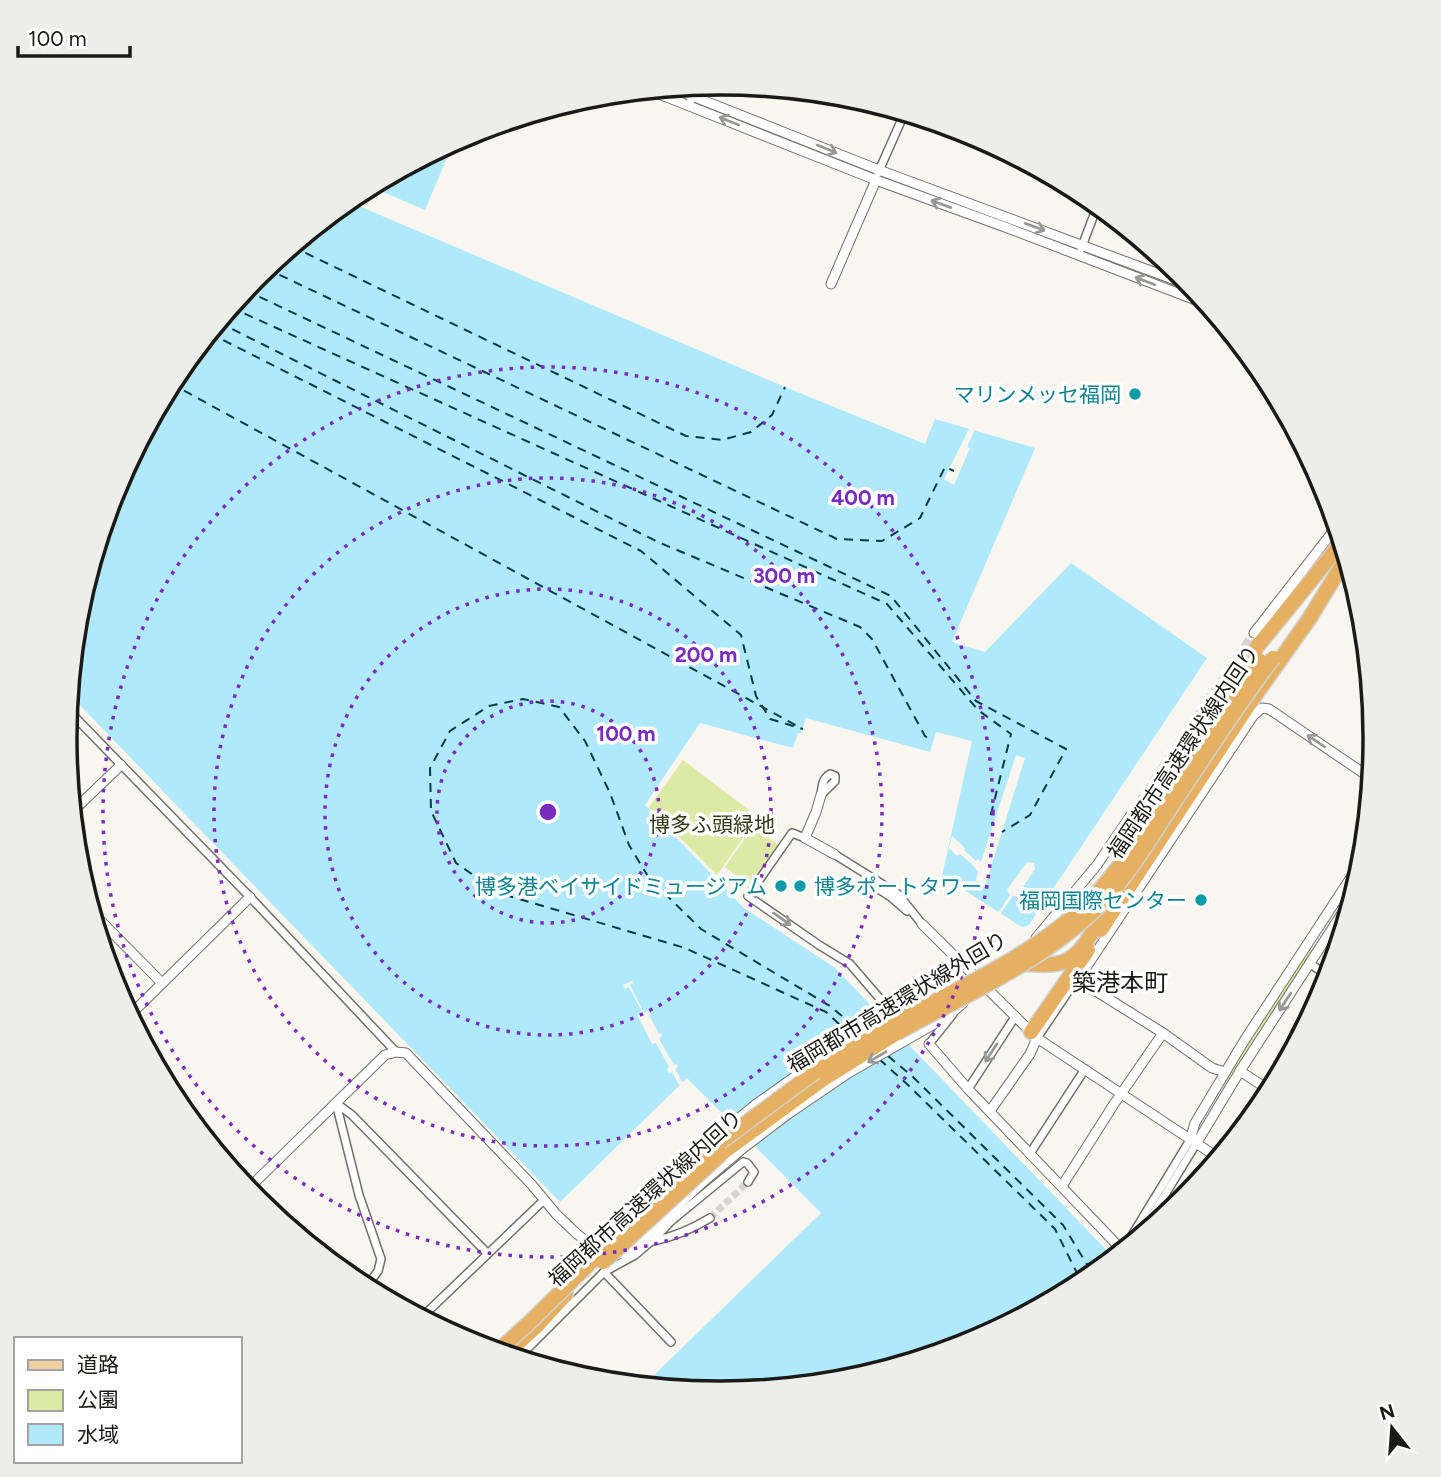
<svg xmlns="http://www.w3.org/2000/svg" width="1441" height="1477" font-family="Figtree,'Noto Sans JP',sans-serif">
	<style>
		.green { fill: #dceaa6 }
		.water { fill: #b0e9fc }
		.pier { fill: #f8f6ef }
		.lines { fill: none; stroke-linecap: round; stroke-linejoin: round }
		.ferry { stroke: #093b47; stroke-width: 2; stroke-dasharray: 9 7; stroke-linecap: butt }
		.minor-tunnel { stroke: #d7d5cf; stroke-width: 7; stroke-dasharray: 7 3.5; stroke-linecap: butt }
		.tertiary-tunnel { stroke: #d7d5cf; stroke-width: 9; stroke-dasharray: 9 4.5; stroke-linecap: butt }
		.minor-casing { stroke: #716f69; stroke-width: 10 }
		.tertiary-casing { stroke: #716f69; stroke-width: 11 }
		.primary-casing { stroke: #d1d1d1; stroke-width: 15 }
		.motorway-casing { stroke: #d1d1d1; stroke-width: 17 }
		.minor { stroke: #fff; stroke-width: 7 }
		.tertiary { stroke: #fff; stroke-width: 9 }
		.primary { stroke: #efd0a1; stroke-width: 12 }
		.motorway { stroke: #e5b062; stroke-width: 14 }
		.motorway-bridge-casing { stroke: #d1d1d1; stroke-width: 17; stroke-linecap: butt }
		.motorway-bridge { stroke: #e5b062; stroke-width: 14 }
		.oneway { stroke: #989897 }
		.ring { fill: none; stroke: #7b2cbf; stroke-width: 3.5; stroke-dasharray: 3.5 7 }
		.culture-dot { fill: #0f9aa8; stroke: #fff; stroke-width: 2.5 }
		.labels { text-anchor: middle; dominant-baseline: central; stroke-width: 7; stroke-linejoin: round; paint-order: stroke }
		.culture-label { font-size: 21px; fill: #0d838f; stroke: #fff; text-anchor: end }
		.street-label { font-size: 21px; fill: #1a1a17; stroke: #fff }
		.park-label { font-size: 21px; fill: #343a18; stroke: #fff }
		.quarter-label { font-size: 24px; fill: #1a1a17; stroke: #fff }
		.rim { fill: none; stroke: #1a1a17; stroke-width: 3.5 }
		.centre { fill: #7b2cbf; stroke: #fff; stroke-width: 3.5 }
		.ring-label { font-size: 21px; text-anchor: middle; font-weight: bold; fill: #7b2cbf; stroke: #fff; stroke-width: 7; stroke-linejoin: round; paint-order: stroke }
	</style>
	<rect width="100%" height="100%" fill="#f8f6ef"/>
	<g class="green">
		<polygon points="683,760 758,817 717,875 649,807"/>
		<polygon points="753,827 780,846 753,887 725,867"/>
		<polygon points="1356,882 1241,1063 1221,1090 1201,1122 1238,1060 1298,965 1319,940"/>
	</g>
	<g class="water">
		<polygon points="454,141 425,210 369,186"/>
		<polygon points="347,201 785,387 925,444 935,419 1035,448 952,642 985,652 1071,563 1207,658 1029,925 1022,927 942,876 972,741 936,732 930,752 806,718 801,733 798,733 793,748 700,723 645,805 744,908 835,968 1115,1259 1084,1284 971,1344 848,1382 720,1394 660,1388 651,1378 821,1213 687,1078 560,1202 69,694 77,610 115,487 175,374 257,275"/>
	</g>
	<g class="pier">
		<polygon points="971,425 976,427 967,447 970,448 954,485 944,479"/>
		<polygon points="1016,755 1025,758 985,886 975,883 978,872 972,864 960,854 957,856 949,848 952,836 965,848 964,850 976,861 978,859 981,862"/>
		<polygon points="1027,862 1034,863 1035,869 1017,896 1013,896 1000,914 998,913 1010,895 1007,890"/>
		<polygon points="632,981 633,983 630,985 644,1013 649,1011 650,1014 649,1015 659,1034 661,1033 662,1036 659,1039 674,1065 677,1064 678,1067 675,1069 683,1083 679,1085 672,1072 669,1073 667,1069 669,1067 656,1043 652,1044 640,1020 637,1015 642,1012 629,987 625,989 623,985"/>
	</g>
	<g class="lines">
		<g class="ferry">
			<polyline points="291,246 686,436 722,440 751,432 772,415 785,387"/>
			<polyline points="265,268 837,539 882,541 920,518 945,467 954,471"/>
			<polyline points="245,290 891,596 976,701 1066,749 1030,815 1002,832"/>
			<polyline points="230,307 887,604 978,710 1011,734 991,814 993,826"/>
			<polyline points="218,322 658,542 860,627 872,639 925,736 932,742"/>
			<polyline points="209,333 641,551 741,635 756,696 770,719 803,729"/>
			<polyline points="170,383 799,727"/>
			<polyline points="851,1035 826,1012 685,948 499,893 456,863 431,811 430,768 450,731 489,706 523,699 559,707 585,741 610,793 629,845 649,878 701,929 830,1006 860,1031"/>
			<polyline points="888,1056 913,1077 1063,1225 1094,1276"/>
			<polyline points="879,1059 907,1084 1055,1229 1083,1285"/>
		</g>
		<polyline class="minor-tunnel" points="710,1218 748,1182"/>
		<polyline class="tertiary-tunnel" points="1131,815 1254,633"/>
		<defs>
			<g id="minor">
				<polyline points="689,105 697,85"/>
				<polyline points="878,173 905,112"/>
				<polyline points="1081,249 1098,204"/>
				<polyline points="68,710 250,897 396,1052"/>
				<path d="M830 774 835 776V781L821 795C822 787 822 779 830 774Z"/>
				<polyline points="805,838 792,833 748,896 819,945 850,964 900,1022"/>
				<polyline points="834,854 898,894 922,924"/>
				<polyline points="866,881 891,897 907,911"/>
				<polyline points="1309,963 1330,977"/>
				<polyline points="1037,1038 1070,989 1082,986 1098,993"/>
				<polyline points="929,1044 953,1014"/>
				<polyline points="968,1089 1015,1017"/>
				<polyline points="1031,1152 1085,1069"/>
				<path d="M653 1241C674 1237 692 1229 710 1218"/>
				<polyline points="1136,1242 1196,1144"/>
				<path d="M309 1245C338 1258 360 1275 383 1298"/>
				<polyline points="1121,1250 1126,1245 1190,1140"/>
				<polyline points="604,1272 671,1342"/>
				<polyline points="365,1289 378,1271 381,1259 359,1195 336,1103 352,1115 487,1253"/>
				<polyline points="421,1318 544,1200"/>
				<polyline points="517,1359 604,1272 635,1255 656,1237 670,1222 743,1162 747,1163 754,1172 748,1182"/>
			</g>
			<g id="tertiary">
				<polyline points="672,88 879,170 1194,287"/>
				<polyline points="649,90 876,180 1005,227 1209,305"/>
				<polyline points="831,284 876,180"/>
				<polyline points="1254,633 1338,525"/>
				<polyline points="821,795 816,812 805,838 834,854"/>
				<polyline points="72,812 121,765"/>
				<polyline points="91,911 162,983"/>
				<polyline points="922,924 1037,1038 1220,1159"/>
				<polyline points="1036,938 1097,865 1131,815"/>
				<polyline points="129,1016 250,897"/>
				<polyline points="929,1044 968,1089 1124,1252"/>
				<polyline points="1240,1071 1272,1092"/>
				<polyline points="1225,1072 1212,1068 1163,1033 1099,993 1083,972 1253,716 1262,708 1269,709 1372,779"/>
				<polyline points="990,1111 1030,1054 1037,1038"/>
				<polyline points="1190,1140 1195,1123 1244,1041 1365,856"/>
				<polyline points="1196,1144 1240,1071 1356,892"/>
				<polyline points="1062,1186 1114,1104 1163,1033"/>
				<polyline points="247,1190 385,1055 396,1052 406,1053 532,1185 556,1214 577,1234 595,1248 604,1249"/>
				<polyline points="648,1199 661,1184 677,1169 755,1105 841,1044 877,1029"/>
				<polyline points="614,1255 624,1253 634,1247 703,1182 742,1149 788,1114 850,1072 936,1023 955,1010 963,1003"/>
			</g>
			<polyline id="primary" points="1359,865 1363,868"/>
			<g id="motorway">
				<polyline points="1139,830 1151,805 1256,648 1343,541"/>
				<polyline points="1101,930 1254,697 1309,619 1341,567"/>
				<path d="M1016 964C1030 963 1045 967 1060 963 1086 956 1097 921 1108 899"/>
				<polyline points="1031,1032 1088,950"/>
				<polyline points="815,1072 890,1026"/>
				<polyline points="721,1154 822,1080 897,1033"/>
				<polyline points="505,1355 537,1326 566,1294"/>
			</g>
		</defs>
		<use href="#minor" class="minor-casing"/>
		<use href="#tertiary" class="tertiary-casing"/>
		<use href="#primary" class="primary-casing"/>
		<use href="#motorway" class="motorway-casing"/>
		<use href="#minor" class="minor"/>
		<use href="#tertiary" class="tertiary"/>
		<use href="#primary" class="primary"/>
		<use href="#motorway" class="motorway"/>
		<defs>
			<g id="motorway-bridge">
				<path d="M890 1026C954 989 1025 960 1080 910 1114 879 1139 838 1164 800 1195 753 1225 705 1259 660"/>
				<path d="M897 1033C968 993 1046 961 1103 902 1129 874 1150 839 1171 807 1204 757 1237 706 1273 658"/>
				<polyline points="603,1262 721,1154"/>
				<polyline points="497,1352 530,1322 646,1208 715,1146 815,1072"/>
			</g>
		</defs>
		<use href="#motorway-bridge" class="motorway-bridge-casing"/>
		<use href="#motorway-bridge" class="motorway-bridge"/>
	</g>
	<defs><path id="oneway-shaft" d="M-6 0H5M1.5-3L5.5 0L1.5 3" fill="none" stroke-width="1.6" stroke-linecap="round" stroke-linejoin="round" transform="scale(1.75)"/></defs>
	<g class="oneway">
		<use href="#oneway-shaft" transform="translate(729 121) rotate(-158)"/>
		<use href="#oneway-shaft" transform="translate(827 149) rotate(22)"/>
		<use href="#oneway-shaft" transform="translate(941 204) rotate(-160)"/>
		<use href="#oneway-shaft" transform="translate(1035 227) rotate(20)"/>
		<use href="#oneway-shaft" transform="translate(1145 281) rotate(-159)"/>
		<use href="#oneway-shaft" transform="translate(1316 741) rotate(-146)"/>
		<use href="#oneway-shaft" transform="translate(782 919) rotate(35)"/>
		<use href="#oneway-shaft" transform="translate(1285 1002) rotate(123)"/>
		<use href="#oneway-shaft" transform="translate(991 1053) rotate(123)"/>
		<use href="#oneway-shaft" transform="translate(877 1057) rotate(150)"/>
	</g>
	<g class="ring">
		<circle cx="548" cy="812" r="111"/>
		<circle cx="548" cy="812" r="223"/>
		<circle cx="548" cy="812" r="334"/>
		<circle cx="548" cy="812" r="445"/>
	</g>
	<g class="culture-dot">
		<circle cx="1135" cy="394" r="7"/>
		<circle cx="781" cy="886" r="7"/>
		<circle cx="800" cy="886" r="7"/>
		<circle cx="1201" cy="900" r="7"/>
	</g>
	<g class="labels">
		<g class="culture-label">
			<text x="1121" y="394">マリンメッセ福岡</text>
			<text x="767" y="886">博多港ベイサイドミュージアム</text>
			<text x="814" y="886" text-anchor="start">博多ポートタワー</text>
			<text x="1187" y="900">福岡国際センター</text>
		</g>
		<g class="street-label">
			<text transform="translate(1183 752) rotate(-56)">福岡都市高速環状線内回り</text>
			<text transform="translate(897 1002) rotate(-31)">福岡都市高速環状線外回り</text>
			<text transform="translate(645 1198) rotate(-42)">福岡都市高速環状線内回り</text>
		</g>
		<g class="park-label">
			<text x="712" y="824">博多ふ頭緑地</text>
		</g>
		<g class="quarter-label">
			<text x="1120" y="982">築港本町</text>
		</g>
	</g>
	<path d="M0 0H1441V1477H0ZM77 738a643 643 0 1 1 1286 0a643 643 0 1 1-1286 0Z" fill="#ededec" fill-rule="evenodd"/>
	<path class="rim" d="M77 738a643 643 0 1 1 1286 0a643 643 0 1 1-1286 0Z"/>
	<circle cx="548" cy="812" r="10" class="centre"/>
	<g class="ring-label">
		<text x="863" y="505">400 m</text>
		<text x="784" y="583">300 m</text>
		<text x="706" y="662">200 m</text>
		<text x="626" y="741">100 m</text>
	</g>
	<rect x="14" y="1337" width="228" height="126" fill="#ffffff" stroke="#a3a3a2" stroke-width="2"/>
	<rect x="28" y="1360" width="35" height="10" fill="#efd0a1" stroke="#a3a3a2" stroke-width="2"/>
	<text x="77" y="1372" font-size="21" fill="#1a1a17">道路</text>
	<rect x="28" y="1390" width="35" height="21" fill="#dceaa6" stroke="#a3a3a2" stroke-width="2"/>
	<text x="77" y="1407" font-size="21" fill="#1a1a17">公園</text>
	<rect x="28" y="1424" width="35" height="21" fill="#b0e9fc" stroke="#a3a3a2" stroke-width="2"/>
	<text x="77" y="1442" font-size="21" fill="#1a1a17">水域</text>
	<g transform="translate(1392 1428) rotate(343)" stroke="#ffffff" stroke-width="5" paint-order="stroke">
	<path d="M0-5L12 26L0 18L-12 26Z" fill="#1a1a17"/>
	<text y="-10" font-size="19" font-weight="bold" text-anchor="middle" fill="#1a1a17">N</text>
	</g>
	<path d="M18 46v10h112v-10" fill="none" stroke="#1a1a17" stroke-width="3.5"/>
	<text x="28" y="46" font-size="21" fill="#1a1a17" stroke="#ffffff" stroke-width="5" paint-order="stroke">100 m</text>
</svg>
